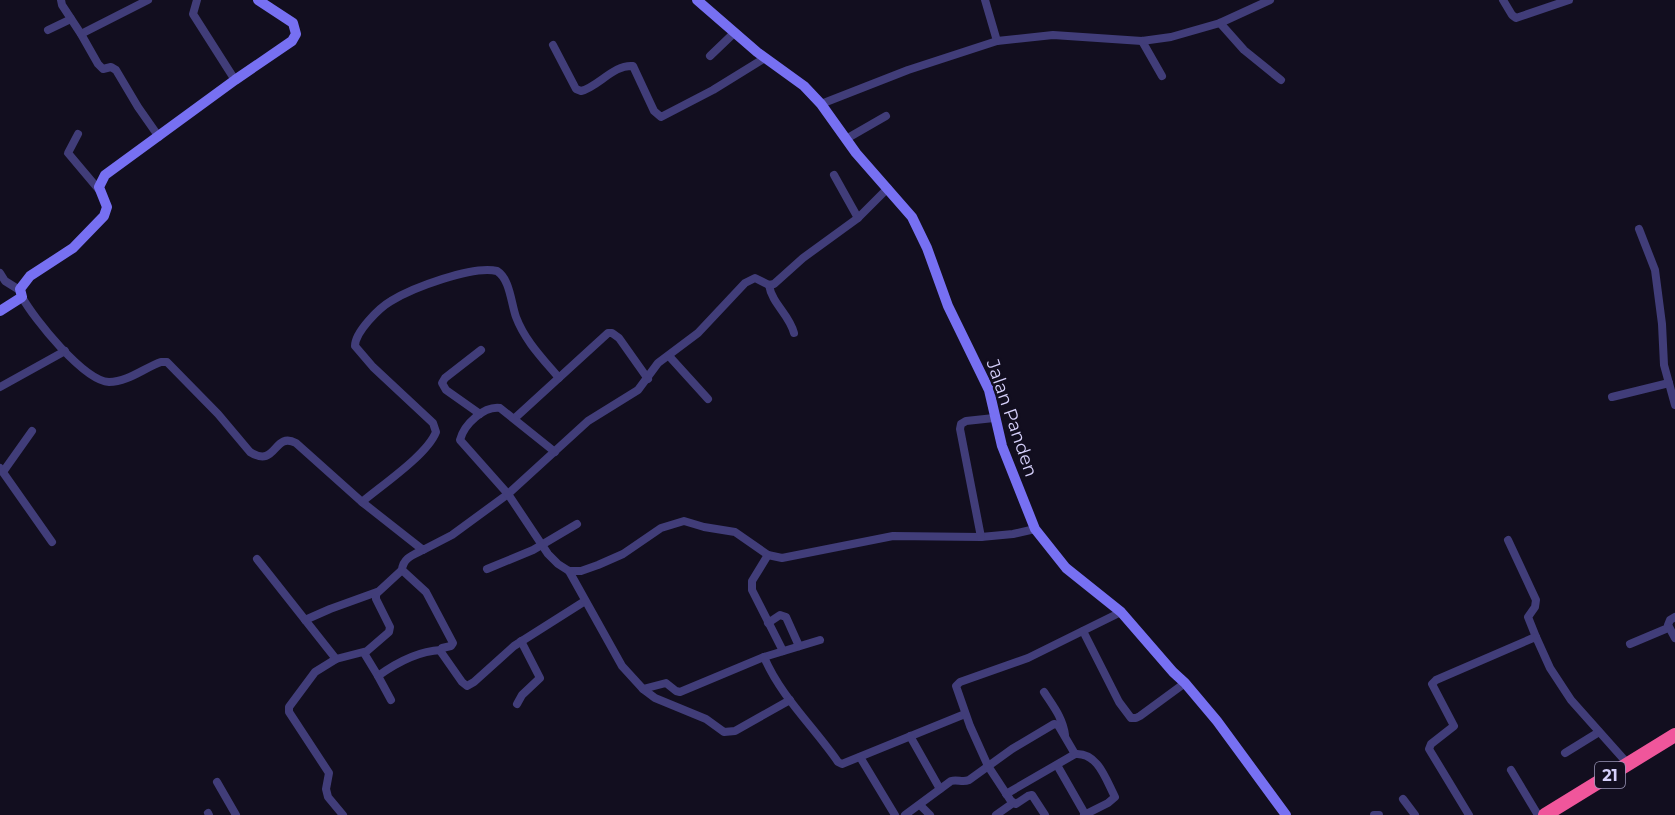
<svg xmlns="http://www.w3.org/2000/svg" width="1675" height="815" font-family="Montserrat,sans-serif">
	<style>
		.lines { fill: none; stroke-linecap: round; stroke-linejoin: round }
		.street { stroke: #413d79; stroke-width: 8 }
		.secondary { stroke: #7770f2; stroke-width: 10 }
		.highway { stroke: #f0569b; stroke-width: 14 }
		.labels { text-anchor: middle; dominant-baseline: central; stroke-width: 5; stroke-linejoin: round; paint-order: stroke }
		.shield { fill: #120e1f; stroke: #9b96b9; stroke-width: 1.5 }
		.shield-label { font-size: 16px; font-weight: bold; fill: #d6d0fb }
		.street-label { font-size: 18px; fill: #d6d0fb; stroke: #120e1f }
	</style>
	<rect width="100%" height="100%" fill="#120e1f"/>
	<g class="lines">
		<g class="street">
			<polyline points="61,0 62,5 81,34 98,64 103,69 111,67 116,70 138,107 159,137"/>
			<polyline points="197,0 193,14 235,80"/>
			<polyline points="985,0 997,41"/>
			<polyline points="1503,0 1512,15 1516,18 1569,0"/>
			<polyline points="1220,23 1244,50 1281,80"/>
			<polyline points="48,30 71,19"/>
			<polyline points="81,34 148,0"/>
			<polyline points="1142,41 1162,76"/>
			<path d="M553 45 576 89 581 91C598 87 614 64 633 66L654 111 661 117 713 90 765 58"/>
			<polyline points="710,56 734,33"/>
			<polyline points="821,104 908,70 997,41 1053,35 1142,41 1171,37 1220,23 1270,0"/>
			<polyline points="78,134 68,153 100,191"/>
			<polyline points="846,139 886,116"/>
			<polyline points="834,175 858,218"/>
			<polyline points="1639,229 1655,270 1662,324 1664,365 1675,405"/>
			<polyline points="0,273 5,281 21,291"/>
			<path d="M769 285C772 304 789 314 794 333"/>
			<path d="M22 297C34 319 84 381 109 382 128 382 144 368 161 362H167L218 414 250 452C277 469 273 431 296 443L362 502 423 550 452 535 508 494 588 421 638 390 658 363 698 333 745 283 755 278 769 285 774 284 803 258 858 218 888 188"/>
			<polyline points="669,356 708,399"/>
			<polyline points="0,387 65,351"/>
			<polyline points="1612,397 1669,383"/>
			<polyline points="480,414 446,390 442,383 445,378 481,350"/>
			<polyline points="515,418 608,333 612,333 619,338 648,379"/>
			<path d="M555 452 500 408C484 406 464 424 460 440L508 494 548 554 558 564 569 571H581L598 565 623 554 661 528 684 521 704 527 735 532 768 555 782 558 893 536 981 537 1013 534 1035 529"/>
			<polyline points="0,468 52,542"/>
			<polyline points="3,472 32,431"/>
			<path d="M362 502C382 485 427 455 436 432L433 423 373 367 355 346C355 332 379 308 391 301 412 288 473 265 497 271 510 279 511 303 516 317 525 341 543 359 559 378"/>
			<polyline points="981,537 960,429 961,424 966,421 994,418"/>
			<polyline points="1508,540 1536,600 1535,607 1528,617 1536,637"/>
			<path d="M423 550C413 555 403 558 402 570L426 592 453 643 451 646 442 648 441 652 462 682 467 686 474 682 514 646 585 601"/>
			<polyline points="768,555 752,581 752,590 783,651"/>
			<polyline points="257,559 336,659"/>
			<polyline points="487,569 533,550 577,524"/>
			<polyline points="569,571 622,666 643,689 666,683 676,691 680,692 764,657 820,640"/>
			<polyline points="1675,617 1670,620 1668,625 1675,638"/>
			<polyline points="305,620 330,609 377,592"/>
			<polyline points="768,623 780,615 786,617 799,646"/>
			<polyline points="1083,631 1119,702 1131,718 1136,718 1140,716 1185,683"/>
			<polyline points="1630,644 1668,628"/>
			<polyline points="364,653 378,676"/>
			<path d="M764 657C781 697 814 727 838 762L842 764 965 714"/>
			<polyline points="643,689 655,698 706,719 724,732 735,731 790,700"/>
			<path d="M1044 692C1053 706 1063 718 1065 735"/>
			<path d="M391 700 378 676C396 663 419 651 441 650"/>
			<polyline points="517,704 522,695 540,678 521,641"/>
			<polyline points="910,736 940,789"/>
			<polyline points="1565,753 1599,732"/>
			<polyline points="860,757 895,815"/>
			<polyline points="1057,765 1085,814"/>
			<polyline points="1511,770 1538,815"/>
			<polyline points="217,782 236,815"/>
			<path d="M1006 794 1075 754C1098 752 1106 780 1115 797L1108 803 1084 815"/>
			<polyline points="1403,799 1415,815"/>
			<polyline points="920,805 930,815"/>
			<polyline points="208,813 209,815"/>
			<polyline points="343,815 328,797 326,789 329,773 289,712 289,707 315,672 336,659 367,651 389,632 390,627 376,599 376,594 402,570"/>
			<path d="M905 815 951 781C958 779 962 783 969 780L1012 749 1054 724 1058 725 1075 754"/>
			<polyline points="996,815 1013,803"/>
			<polyline points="1045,815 1032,795 1028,796 1016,804 1011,801 988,766 970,726 956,686 960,682 1028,658 1121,612"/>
			<polyline points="1374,815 1379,815"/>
			<polyline points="1469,815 1429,749 1431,744 1454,726 1432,684 1436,680 1533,638 1536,637 1550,668 1571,700 1628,764"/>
		</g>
		<g class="secondary">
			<polyline points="697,0 757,52 804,86 821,104 856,153 912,217 927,248 948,306 989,390 1002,446 1035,529 1066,568 1121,612 1173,672 1185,683 1217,721 1286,815"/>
			<polyline points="0,311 22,297 20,289 30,276 73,248 104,216 107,207 99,187 105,175 235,80 292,41 296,34 293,23 258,0"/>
		</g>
		<polyline class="highway" points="1545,815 1675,735"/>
	</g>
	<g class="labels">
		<rect class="shield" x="1595" y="762" width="30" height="26" rx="4.5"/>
		<g class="shield-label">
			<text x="1610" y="775">21</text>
		</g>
		<g class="street-label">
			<text transform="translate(1012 418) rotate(71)">Jalan Panden</text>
		</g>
	</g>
</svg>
